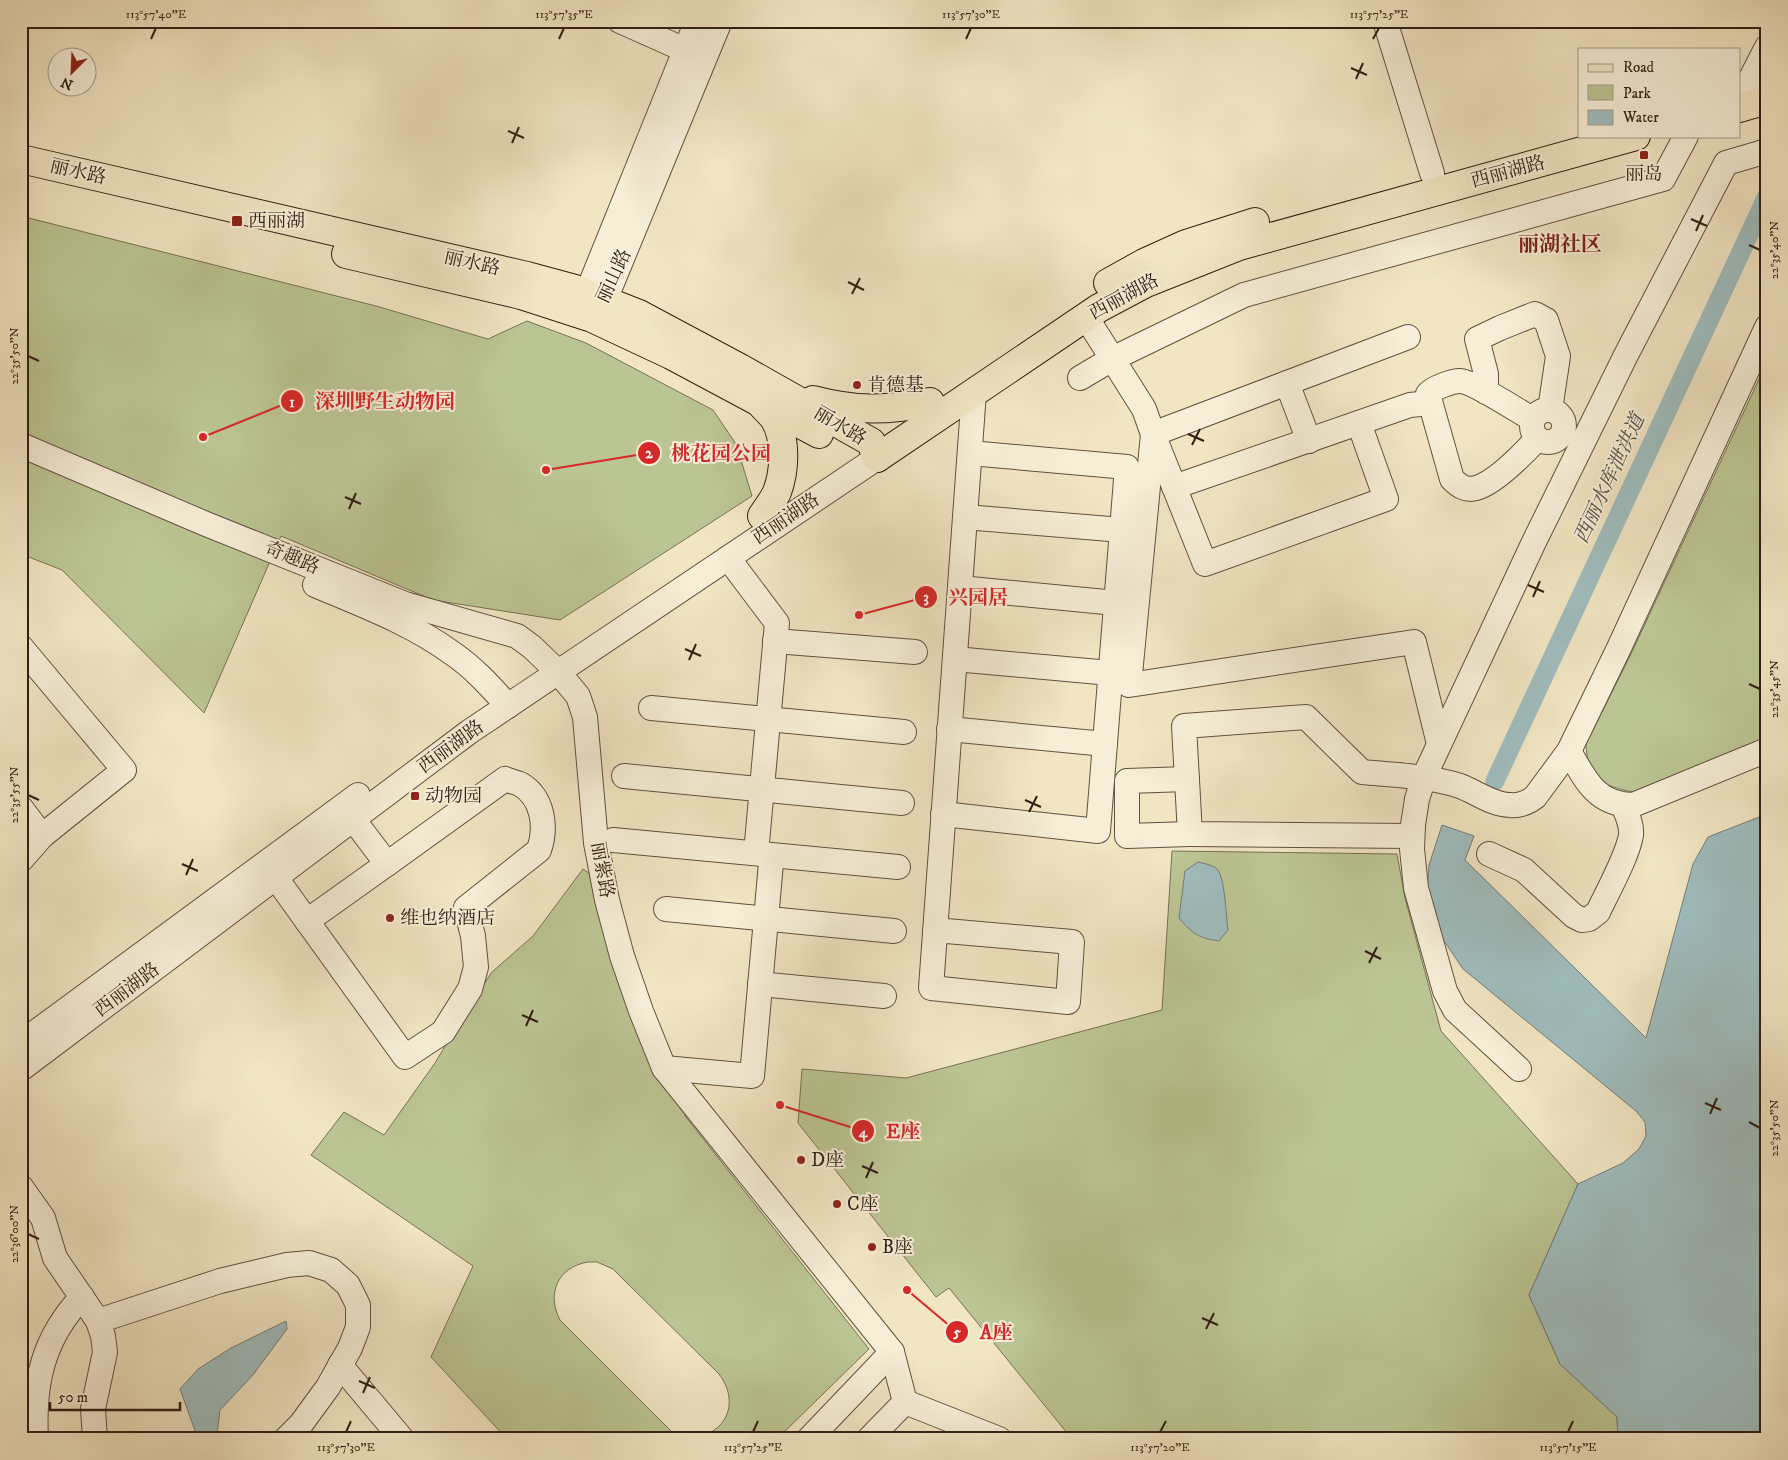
<svg xmlns="http://www.w3.org/2000/svg" width="1788" height="1460" font-family="'IM FELL DW Pica','Noto Serif SC',serif">
	<style>
		.green { fill: #bbc593; stroke: #767253; fill-rule: evenodd }
		.water { fill: #9fbcbd; stroke: #737d79 }
		.lines { fill: none; stroke-linecap: round; stroke-linejoin: round }
		.canal { stroke: #9fbcbd; stroke-width: 19 }
		.minor-casing { stroke: #62503f; stroke-width: 26 }
		.major-casing { stroke: #321e13; stroke-width: 30 }
		.minor { stroke: #f6eed7; stroke-width: 24 }
		.major { stroke: #f1e5c2; stroke-width: 28 }
		.ticks { fill: none; stroke: #321e13; stroke-width: 2 }
		.poi-dot { fill: #8f2418; stroke: #f6eed7; stroke-width: 2 }
		.labels { text-anchor: middle; dominant-baseline: central; stroke-width: 4; stroke-linejoin: round; paint-order: stroke }
		.street-label { font-size: 19px; fill: #321e13; stroke: #f6eed7 }
		.poi-label { font-size: 19px; fill: #321e13; stroke: #f6eed7; text-anchor: start }
		.water-label { font-size: 20px; font-style: italic; fill: #534d46; stroke: #f6eed7 }
		.quarter-label { font-size: 21px; font-weight: bold; fill: #7a1f14; stroke: #f6eed7 }
		.leader { fill: none; stroke: #d62828; stroke-width: 2 }
		.callout-dot { fill: #d62828; stroke: #f6eed7; stroke-width: 2 }
		.mark-label { font-size: 15px; text-anchor: middle; font-weight: bold; fill: #fff }
		.callout-label { font-size: 20px; text-anchor: middle; font-weight: bold; fill: #d62828; stroke: #f6eed7; stroke-width: 4; stroke-linejoin: round; paint-order: stroke }
		.neatline { fill: none; stroke: #321e13; stroke-width: 2 }
		.ticks-label { font-size: 12px; text-anchor: middle; fill: #321e13 }
	</style>
	<rect width="100%" height="100%" fill="#f1e5c2"/>
	<filter id="stains"><feTurbulence type="fractalNoise" baseFrequency=".004" numOctaves="4"/><feColorMatrix values="0 0 0 0 .2 0 0 0 0 .09 0 0 0 0 .02 0 0 0 .5 -.17"/></filter>
	<radialGradient id="worn" r=".72"><stop offset=".6" stop-color="#630" stop-opacity="0"/><stop offset="1" stop-color="#630" stop-opacity=".3"/></radialGradient>
	<g class="green">
		<polygon points="21,216 376,306 488,339 527,321 586,343 713,410 736,444 752,496 560,620 433,600 281,536 204,713 62,570 21,554"/>
		<path d="M1767 362V740L1633 792C1602 786 1587 778 1586 744L1630 656Z"/>
		<polygon points="1172,851 1397,854 1405,898 1441,1031 1578,1184 1529,1295 1560,1364 1617,1417 1618,1439 1072,1439 949,1288 936,1297 798,1123 802,1069 906,1078 1162,1010"/>
		<path d="M583 869 596 878 656 1061 686 1117 869 1349 777 1439H507L431 1357 473 1266 311 1155 344 1112 384 1135 435 1063 466 1011 492 972 533 936ZM588 1262H597L613 1269 719 1374C747 1411 713 1450 672 1432L560 1320C546 1293 558 1267 588 1262Z"/>
	</g>
	<g class="water">
		<polygon points="1767,814 1767,1439 1618,1439 1617,1417 1560,1364 1529,1295 1578,1184 1623,1163 1639,1149 1646,1136 1645,1122 1636,1111 1463,969 1434,926 1427,894 1429,865 1442,825 1474,836 1465,860 1646,1038 1693,864 1708,837"/>
		<path d="M1198 862C1205 864 1216 865 1219 872 1225 883 1226 915 1228 930L1219 941C1198 938 1193 934 1179 918L1185 871Z"/>
		<polygon points="286,1321 287,1329 253,1375 220,1410 217,1434 220,1439 198,1439 180,1389 198,1369 231,1348"/>
	</g>
	<g class="lines">
		<polyline class="canal" points="1495,781 1767,196"/>
		<defs>
			<g id="minor">
				<polyline points="620,21 685,50"/>
				<polyline points="1385,21 1432,173"/>
				<polyline points="1747,86 1767,47"/>
				<polyline points="591,310 587,293 697,21"/>
				<polyline points="594,316 605,300 720,21"/>
				<polyline points="1086,317 1144,409 1153,434 1129,685 1414,642 1439,744"/>
				<polyline points="1080,378 1112,359 1244,295 1663,179 1686,136"/>
				<polyline points="1287,383 1309,441"/>
				<polyline points="1486,392 1486,374 1477,339 1500,328 1535,314 1546,320 1558,356 1550,410"/>
				<circle cx="1548" cy="426" r="16"/>
				<path d="M1532 419C1520 412 1472 381 1460 381 1452 381 1433 388 1428 394L1452 479C1459 486 1466 491 1476 488 1495 483 1524 453 1537 439"/>
				<polyline points="1359,423 1386,499 1205,564 1153,434 1408,337"/>
				<polyline points="21,445 206,524 405,604 517,636 532,647 558,672 578,696 585,717 596,843 607,900 622,956 641,1011 664,1068 892,1352 905,1402 869,1439"/>
				<polyline points="1174,487 1410,405 1430,403"/>
				<polyline points="965,517 1122,530"/>
				<polyline points="728,558 777,623 756,853"/>
				<path d="M315 585C362 605 411 623 452 653 473 667 491 687 508 706"/>
				<polyline points="960,588 1116,603"/>
				<polyline points="775,641 915,652"/>
				<polyline points="21,647 124,770 42,836 21,808"/>
				<polyline points="955,659 1110,673"/>
				<polyline points="651,708 904,732"/>
				<polyline points="949,729 1105,744"/>
				<path d="M1569 751C1585 779 1596 805 1633 805L1767 750"/>
				<polyline points="624,776 902,803"/>
				<polyline points="1187,779 1127,781 1127,836 1190,834"/>
				<polyline points="943,814 1098,831 1127,467 970,453"/>
				<path d="M1412 836 1190 834 1184 726 1306 717 1362 772C1395 775 1428 776 1460 786 1476 792 1493 805 1510 805 1519 806 1527 803 1535 797L1569 751 1618 650 1767 327"/>
				<polyline points="613,840 898,867"/>
				<path d="M1489 854 1524 870 1574 916 1582 920 1589 919 1598 912C1607 893 1628 855 1631 835 1632 824 1627 815 1623 805"/>
				<polyline points="21,860 42,836"/>
				<path d="M276 878 405 1057 443 1032 470 989 476 967 473 936 466 908 539 850C547 827 543 797 520 784 515 782 509 781 505 779L387 864 353 819"/>
				<polyline points="666,909 894,931"/>
				<polyline points="307,921 387,864"/>
				<path d="M935 930 1072 942 1068 1002 931 988C945 789 960 591 974 392"/>
				<polyline points="760,984 884,996"/>
				<polyline points="21,1043 358,795"/>
				<polyline points="664,1068 752,1076 771,863"/>
				<polyline points="21,1069 469,732 877,458"/>
				<polyline points="1519,1069 1455,1010 1445,991 1416,888 1412,849 1413,825 1417,799 1424,777 1533,544 1626,355 1726,163 1767,151"/>
				<polyline points="21,1187 43,1218 55,1258 98,1321 103,1336 105,1352 93,1409 95,1439"/>
				<polyline points="98,1321 220,1281 287,1265 309,1263 331,1270 348,1285 358,1305 358,1327 350,1348 328,1387 301,1424 286,1439"/>
				<polyline points="340,1365 402,1439"/>
				<polyline points="905,1402 999,1439"/>
				<path d="M36 1439C33 1383 43 1338 82 1297"/>
				<polyline points="809,1439 892,1352"/>
			</g>
			<g id="major">
				<polyline points="1739,108 1767,100"/>
				<polyline points="21,159 527,276 575,289 639,314 740,368 871,442 877,458"/>
				<polyline points="346,254 521,295 592,318 671,355 819,434"/>
				<polyline points="1108,283 1144,263 1186,244 1255,222"/>
				<path d="M813 400C855 411 887 411 930 402"/>
				<path d="M760 403C764 408 769 412 773 417 787 437 785 471 777 492 773 501 767 508 762 516"/>
				<polyline points="877,458 1099,308 1146,283 1239,246 1636,136"/>
			</g>
		</defs>
		<use href="#minor" class="minor-casing"/>
		<use href="#major" class="major-casing"/>
		<use href="#minor" class="minor"/>
		<use href="#major" class="major"/>
	</g>
	<path class="ticks" d="M151 39 156 28M559 39 564 28M966 39 971 28M1373 39 1379 28M1351 68 1367 75M1356 79 1363 63M508 131 524 138M512 143 519 127M1691 219 1707 226M1696 231 1703 215M1749 245 1760 250M848 282 864 290M852 294 860 278M28 356 39 361M1188 434 1204 441M1192 445 1200 429M345 497 361 504M349 509 356 493M1528 585 1544 592M1533 597 1540 581M685 649 701 656M689 660 696 644M1749 684 1760 689M28 795 39 800M1025 800 1041 807M1029 812 1037 796M182 864 198 871M186 875 193 859M1365 951 1381 959M1369 963 1377 947M522 1015 538 1022M526 1026 533 1010M1705 1103 1721 1110M1710 1114 1717 1098M1749 1122 1760 1128M862 1166 878 1173M866 1178 873 1162M28 1234 39 1239M1202 1318 1218 1325M1206 1329 1214 1313M359 1381 375 1388M363 1393 370 1377M346 1432 351 1421M753 1432 758 1421M1160 1432 1166 1421M1568 1432 1573 1421"/>
	<g class="poi-dot">
		<rect x="1639" y="150" width="10" height="10" rx="2.5"/>
		<rect x="231" y="215" width="12" height="12" rx="2.5"/>
		<circle cx="857" cy="385" r="5"/>
		<rect x="410" y="791" width="10" height="10" rx="2.5"/>
		<circle cx="390" cy="918" r="5"/>
		<circle cx="801" cy="1160" r="5"/>
		<circle cx="837" cy="1204" r="5"/>
		<circle cx="872" cy="1247" r="5"/>
	</g>
	<g class="labels">
		<g class="street-label">
			<text transform="translate(78 172) rotate(13)">丽水路</text>
			<text transform="translate(1508 172) rotate(-15)">西丽湖路</text>
			<text transform="translate(472 263) rotate(13)">丽水路</text>
			<text transform="translate(614 276) rotate(-65)">丽山路</text>
			<text transform="translate(1124 297) rotate(-28)">西丽湖路</text>
			<text transform="translate(840 426) rotate(31)">丽水路</text>
			<text transform="translate(786 519) rotate(-34)">西丽湖路</text>
			<text transform="translate(292 558) rotate(22)">奇趣路</text>
			<text transform="translate(451 747) rotate(-36)">西丽湖路</text>
			<text transform="translate(602 870) rotate(80)">丽紫路</text>
			<text transform="translate(127 990) rotate(-37)">西丽湖路</text>
		</g>
		<g class="poi-label">
			<text x="1644" y="174" text-anchor="middle">丽岛</text>
			<text x="248" y="221">西丽湖</text>
			<text x="867" y="385">肯德基</text>
			<text x="425" y="796">动物园</text>
			<text x="400" y="918">维也纳酒店</text>
			<text x="811" y="1160">D座</text>
			<text x="847" y="1204">C座</text>
			<text x="882" y="1247">B座</text>
		</g>
		<g class="water-label">
			<text transform="translate(1610 479) rotate(-65)">西丽水库泄洪道</text>
		</g>
		<g class="quarter-label">
			<text x="1560" y="245">丽湖社区</text>
		</g>
	</g>
	<path class="leader" d="M203 437L292 401M546 470L649 453M859 615L926 597M780 1105L863 1131M907 1290L957 1332"/>
	<g class="callout-dot">
		<circle cx="203" cy="437" r="5"/>
		<circle cx="546" cy="470" r="5"/>
		<circle cx="859" cy="615" r="5"/>
		<circle cx="780" cy="1105" r="5"/>
		<circle cx="907" cy="1290" r="5"/>
		<circle cx="292" cy="401" r="12"/>
		<circle cx="649" cy="453" r="12"/>
		<circle cx="926" cy="597" r="12"/>
		<circle cx="863" cy="1131" r="12"/>
		<circle cx="957" cy="1332" r="12"/>
	</g>
	<g class="mark-label">
		<text x="292" y="407">1</text>
		<text x="649" y="458">2</text>
		<text x="926" y="602">3</text>
		<text x="863" y="1137">4</text>
		<text x="957" y="1337">5</text>
	</g>
	<g class="callout-label">
		<text x="385" y="408">深圳野生动物园</text>
		<text x="721" y="460">桃花园公园</text>
		<text x="978" y="604">兴园居</text>
		<text x="903" y="1138">E座</text>
		<text x="996" y="1339">A座</text>
	</g>
	<rect width="1788" height="1460" fill="none" stroke="#f1e5c2" stroke-width="55"/>
	<rect x="1578" y="48" width="162" height="90" fill="#f6eed7" stroke="#a89b89"/>
	<rect x="1588" y="64" width="25" height="8" fill="#f1e5c2" stroke="#a89b89"/>
	<text x="1623" y="72" font-size="15" fill="#321e13">Road</text>
	<rect x="1588" y="85" width="25" height="15" fill="#bbc593" stroke="#a89b89"/>
	<text x="1623" y="98" font-size="15" fill="#321e13">Park</text>
	<rect x="1588" y="110" width="25" height="15" fill="#9fbcbd" stroke="#a89b89"/>
	<text x="1623" y="122" font-size="15" fill="#321e13">Water</text>
	<g transform="translate(72 72) rotate(204)"><circle r="24" fill="#f6eed7" stroke="#a89b89"/>
	<path d="M0-4L9 19L0 12L-9 19Z" fill="#8f2418"/>
	<text y="-8" font-size="14" font-weight="bold" text-anchor="middle" fill="#321e13">N</text>
	</g>
	<path d="M50 1402v8h130v-8" fill="none" stroke="#321e13" stroke-width="2.5"/>
	<text x="58" y="1402" font-size="15" fill="#321e13" stroke="#f6eed7" stroke-width="4" paint-order="stroke">50 m</text>
	<rect x="28" y="28" width="1732" height="1404" class="neatline"/>
	<g class="ticks-label">
		<text x="156" y="18">113°57'40"E</text>
		<text x="564" y="18">113°57'35"E</text>
		<text x="971" y="18">113°57'30"E</text>
		<text x="1379" y="18">113°57'25"E</text>
		<text transform="translate(1774 250) rotate(-90)" y="4">22°35'40"N</text>
		<text transform="translate(14 356) rotate(-90)" y="4">22°35'50"N</text>
		<text transform="translate(1774 689) rotate(-90)" y="4">22°35'45"N</text>
		<text transform="translate(14 795) rotate(-90)" y="4">22°35'55"N</text>
		<text transform="translate(1774 1128) rotate(-90)" y="4">22°35'50"N</text>
		<text transform="translate(14 1234) rotate(-90)" y="4">22°36'00"N</text>
		<text x="346" y="1451">113°57'30"E</text>
		<text x="753" y="1451">113°57'25"E</text>
		<text x="1160" y="1451">113°57'20"E</text>
		<text x="1568" y="1451">113°57'15"E</text>
	</g>
	<rect width="100%" height="100%" filter="url(#stains)"/>
	<rect width="100%" height="100%" fill="url(#worn)"/>
</svg>
